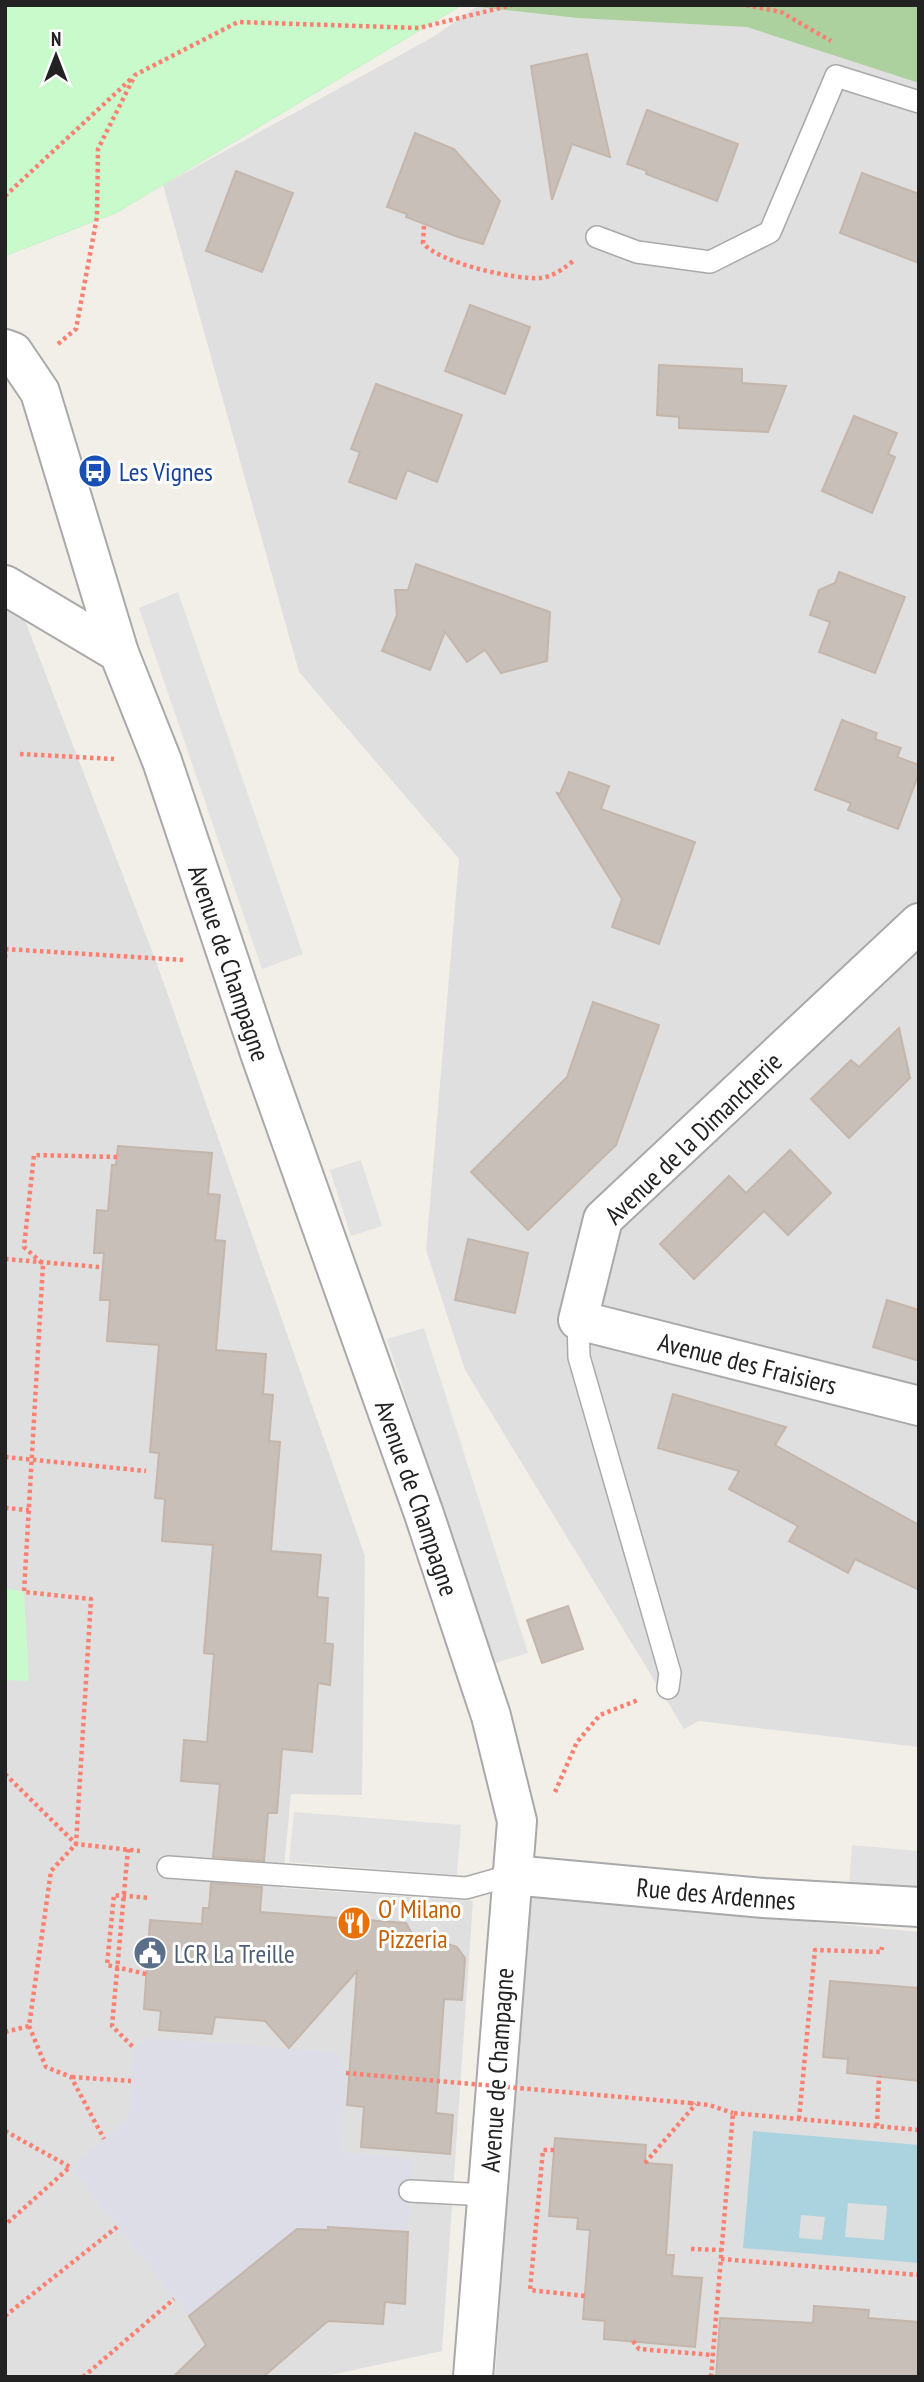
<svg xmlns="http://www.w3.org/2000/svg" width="924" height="2382" font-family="'PT Sans Narrow',sans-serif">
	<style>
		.residential { fill: #e0dfdf }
		.forest { fill: #add19e }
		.park { fill: #c8facc }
		.parking { fill: #e2e2e2 }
		.plaza { fill: #dddde8 }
		.water { fill: #aad3df; fill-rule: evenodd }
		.building { fill: #c7bfb8; stroke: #c4b6ab; stroke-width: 2 }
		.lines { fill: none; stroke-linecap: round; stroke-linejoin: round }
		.service-casing { stroke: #a9a9a9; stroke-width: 24 }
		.minor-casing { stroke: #a9a9a9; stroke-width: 42 }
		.path { stroke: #fa8072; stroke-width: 4.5; stroke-dasharray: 3.5 3.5; stroke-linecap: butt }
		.service { stroke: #fff; stroke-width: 21 }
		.minor { stroke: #fff; stroke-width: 38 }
		.path-bridge { stroke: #fa8072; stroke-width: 4.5; stroke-dasharray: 3.5 3.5; stroke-linecap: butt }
		.labels { text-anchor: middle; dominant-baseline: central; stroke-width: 6; stroke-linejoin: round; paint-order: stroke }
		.transit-label { font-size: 26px; fill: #164399; stroke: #fff; text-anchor: start }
		.street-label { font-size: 26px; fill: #222; stroke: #fff }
		.food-label { font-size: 26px; fill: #c56008; stroke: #fff; text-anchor: start }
		.service-label { font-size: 26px; fill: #4e5e75; stroke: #fff; text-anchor: start }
	</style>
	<rect width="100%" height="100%" fill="#f2efe9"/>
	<g class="residential">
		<polygon points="479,5 919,5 919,1747 699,1721 684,1729 465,1370 426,1250 459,859 299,672 163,185 433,37"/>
		<polygon points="5,602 21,610 157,964 365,1556 362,1795 291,1794 282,1888 473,1901 442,2351 321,2377 5,2377"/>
		<polygon points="528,1894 919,1932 919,2377 495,2377"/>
	</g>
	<polygon class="forest" points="5,5 919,5 919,83 747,27 578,18 462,5 116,213 5,256"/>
	<g class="park">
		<polygon points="5,5 462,5 116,213 5,256"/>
		<polygon points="5,1588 24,1592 29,1681 5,1680"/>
	</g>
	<g class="parking">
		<polygon points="178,592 303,954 262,969 139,608"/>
		<polygon points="361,1160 382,1226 351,1236 330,1170"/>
		<polygon points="424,1328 528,1653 492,1664 387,1339"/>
		<polygon points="294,1812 461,1825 457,1875 289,1862"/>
		<polygon points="852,1845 919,1851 919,1908 848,1902"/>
	</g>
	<polygon class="plaza" points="150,2038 335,2052 346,2073 341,2152 412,2159 408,2232 328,2227 328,2230 297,2229 189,2316 70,2167 128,2119 134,2048"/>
	<path class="water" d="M753 2131 919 2145V2263L743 2248ZM848 2203 887 2206 884 2240 845 2237ZM801 2215 825 2217 822 2240 799 2238Z"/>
	<g class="building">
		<polygon points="587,54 610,157 572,144 552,200 531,66"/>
		<polygon points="647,110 738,144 717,201 646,174 647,171 627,164"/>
		<polygon points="415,133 454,149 500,201 483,244 458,237 406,217 407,214 387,207"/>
		<polygon points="236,171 293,193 262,272 206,251"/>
		<polygon points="862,173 919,194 919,263 840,233"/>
		<polygon points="470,305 530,327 505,394 445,371"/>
		<polygon points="659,365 742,369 742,383 786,386 768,432 679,428 679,417 657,415"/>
		<polygon points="376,384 462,415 437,482 407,470 396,499 349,482 360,452 351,449"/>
		<polygon points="854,416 897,433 888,454 895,457 872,513 822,491"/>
		<polygon points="416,564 550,612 547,661 501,673 485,650 467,662 445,632 430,670 382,651 397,615 395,590 408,590"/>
		<polygon points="839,572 905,597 875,673 819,652 830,622 810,615 819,590 835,583"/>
		<polygon points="842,720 877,733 875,739 901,748 897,757 919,765 919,773 898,829 848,810 851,803 815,790"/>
		<polygon points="569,772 609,786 601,809 695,842 659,944 612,927 622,899 557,793 560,794"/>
		<polygon points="593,1002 659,1025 616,1145 528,1230 471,1172 567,1077"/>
		<polygon points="899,1028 910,1078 849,1138 811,1099 851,1060 859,1067"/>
		<polygon points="118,1146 212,1153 208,1194 220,1195 215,1240 225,1241 216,1350 266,1354 263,1394 273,1395 269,1441 280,1442 271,1551 321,1555 317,1597 328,1598 325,1643 333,1644 330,1685 318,1683 312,1752 282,1749 277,1813 268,1813 264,1861 213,1857 220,1784 181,1781 184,1740 207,1742 214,1654 204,1653 213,1545 162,1541 165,1499 155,1498 159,1453 150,1452 159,1345 107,1341 110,1300 100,1300 104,1253 94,1253 97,1210 108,1211 112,1165 116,1165"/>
		<polygon points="790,1150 831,1193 788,1235 764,1211 694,1279 660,1244 729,1176 746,1193"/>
		<polygon points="468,1239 528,1253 515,1313 455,1300"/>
		<polygon points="887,1300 919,1310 919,1361 873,1347"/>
		<polygon points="673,1394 786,1427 775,1445 919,1525 919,1590 855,1559 848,1573 789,1541 798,1526 729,1489 739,1471 658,1448"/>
		<polygon points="568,1606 583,1649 542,1663 527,1620"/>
		<polygon points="211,1883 262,1887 260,1912 406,1923 416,1941 448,1944 457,1947 465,1958 462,2000 444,1999 436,2113 453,2115 450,2154 361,2147 364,2107 347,2105 357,1971 289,2048 265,2021 215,2017 212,2034 159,2030 161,2011 144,2009 150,1920 202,1924 203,1908 209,1908"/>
		<polygon points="830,1981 919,1988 919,2081 847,2073 848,2059 823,2057"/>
		<polygon points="555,2138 646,2145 645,2163 672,2165 666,2255 674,2255 672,2276 702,2278 695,2347 604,2339 605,2321 583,2319 590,2230 577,2229 578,2218 549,2216"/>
		<polygon points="328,2227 408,2232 405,2304 385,2302 383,2324 328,2321 263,2377 173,2377 206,2345 189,2316 297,2229 328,2230"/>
		<polygon points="814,2306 869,2310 868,2318 919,2322 919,2377 716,2377 720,2318 813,2323"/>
	</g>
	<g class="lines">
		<defs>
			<g id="service">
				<polyline points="597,237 637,252 710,262 770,232 836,76 919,102"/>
				<polyline points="578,1320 579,1357 670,1673 668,1688"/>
				<polyline points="168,1867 466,1888 512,1875"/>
				<polyline points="410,2191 487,2195"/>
			</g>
			<g id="minor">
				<polyline points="5,349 13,352 40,392 119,653"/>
				<path id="s1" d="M5 585 119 653 162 761 261 1056 424 1514 491 1716 517 1821 473 2377"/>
				<path id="s2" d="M919 923 603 1219 578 1320 919 1406"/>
				<path id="s3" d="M512 1875 764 1898 919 1907"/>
			</g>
		</defs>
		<use href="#service" class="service-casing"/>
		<use href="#minor" class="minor-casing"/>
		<g class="path">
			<polyline points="746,5 781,12 831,41"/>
			<polyline points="5,196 132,78"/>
			<path d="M424 226 423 243C439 263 515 280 541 278 553 277 566 267 574 260"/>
			<polyline points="58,344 76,329 97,217 98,149 135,75 238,22 419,28 512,5"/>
			<polyline points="20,754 114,759"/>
			<polyline points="5,949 183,960"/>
			<polyline points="5,958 6,949"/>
			<polyline points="5,1259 99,1267"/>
			<polyline points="5,1457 146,1471"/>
			<polyline points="5,1508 29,1510"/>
			<polyline points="5,1774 76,1844 140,1851"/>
			<polyline points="555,1792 577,1742 600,1715 638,1700"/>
			<polyline points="128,1849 112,2026 134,2048"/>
			<polyline points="146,1974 107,1965 114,1895 150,1898"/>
			<polyline points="29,2026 46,2067 71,2077 104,2139"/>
			<polyline points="5,2032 29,2026 51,1871 76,1844 91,1599 24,1592 43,1264 24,1247 34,1155 117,1157"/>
			<polyline points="72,2077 131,2081"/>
			<polyline points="690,2103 709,2105 733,2113"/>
			<polyline points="799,2119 815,1950 881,1952 882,1947"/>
			<polyline points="877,2126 879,2076"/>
			<polyline points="5,2131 70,2167 5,2225"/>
			<polyline points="554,2150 543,2150 530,2290 585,2296"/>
			<polyline points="645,2163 696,2104"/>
			<polyline points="691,2249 722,2250"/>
			<polyline points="721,2259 919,2275"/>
			<polyline points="5,2316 117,2227"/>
			<polyline points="633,2341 639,2349 713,2355"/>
			<polyline points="83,2377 174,2299"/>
			<polyline points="711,2377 733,2113 919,2130"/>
		</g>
		<use href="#service" class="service"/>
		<use href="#minor" class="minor"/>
		<polyline class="path-bridge" points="346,2073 690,2103"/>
	</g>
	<defs>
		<symbol id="bus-disc" viewBox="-11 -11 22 22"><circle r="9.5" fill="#1a4fb4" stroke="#fff"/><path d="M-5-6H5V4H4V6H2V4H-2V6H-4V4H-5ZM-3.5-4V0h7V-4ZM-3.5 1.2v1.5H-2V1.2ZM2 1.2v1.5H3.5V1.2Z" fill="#fff"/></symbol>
		<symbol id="restaurant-disc" viewBox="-11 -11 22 22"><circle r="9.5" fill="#e8710a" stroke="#fff"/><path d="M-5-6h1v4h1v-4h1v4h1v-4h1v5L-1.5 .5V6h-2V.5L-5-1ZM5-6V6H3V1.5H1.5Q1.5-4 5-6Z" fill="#fff"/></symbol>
		<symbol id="civic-disc" viewBox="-11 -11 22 22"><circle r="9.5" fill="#5c6f8a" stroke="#fff"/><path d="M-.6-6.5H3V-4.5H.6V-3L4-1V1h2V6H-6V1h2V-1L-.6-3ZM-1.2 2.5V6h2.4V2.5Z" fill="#fff"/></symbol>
	</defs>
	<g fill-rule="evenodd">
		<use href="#bus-disc" x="76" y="452" width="38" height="38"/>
		<use href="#restaurant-disc" x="335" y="1904" width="38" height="38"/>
		<use href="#civic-disc" x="131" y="1934" width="38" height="38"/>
	</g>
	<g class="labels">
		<g class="transit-label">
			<text x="119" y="471">Les Vignes</text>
		</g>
		<g class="street-label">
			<text stroke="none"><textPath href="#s1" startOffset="462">Avenue de Champagne</textPath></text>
			<text transform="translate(693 1138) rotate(-44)">Avenue de la Dimancherie</text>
			<text stroke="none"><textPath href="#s2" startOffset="712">Avenue des Fraisiers</textPath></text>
			<text stroke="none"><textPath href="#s1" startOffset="1029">Avenue de Champagne</textPath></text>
			<text stroke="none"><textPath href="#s3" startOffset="205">Rue des Ardennes</textPath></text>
			<text transform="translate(497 2070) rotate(-86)">Avenue de Champagne</text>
		</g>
		<g class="food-label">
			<text x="378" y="1908">O' Milano<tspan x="378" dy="30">Pizzeria</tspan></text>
		</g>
		<g class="service-label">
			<text x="174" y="1953">LCR La Treille</text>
		</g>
	</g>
	<rect width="924" height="2382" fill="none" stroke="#222222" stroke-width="14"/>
	<g transform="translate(56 56)" stroke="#ffffff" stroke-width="5" paint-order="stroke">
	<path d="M0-5L12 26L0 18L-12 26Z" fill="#222222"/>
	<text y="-10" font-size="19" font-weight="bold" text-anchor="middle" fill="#222222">N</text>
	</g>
</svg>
